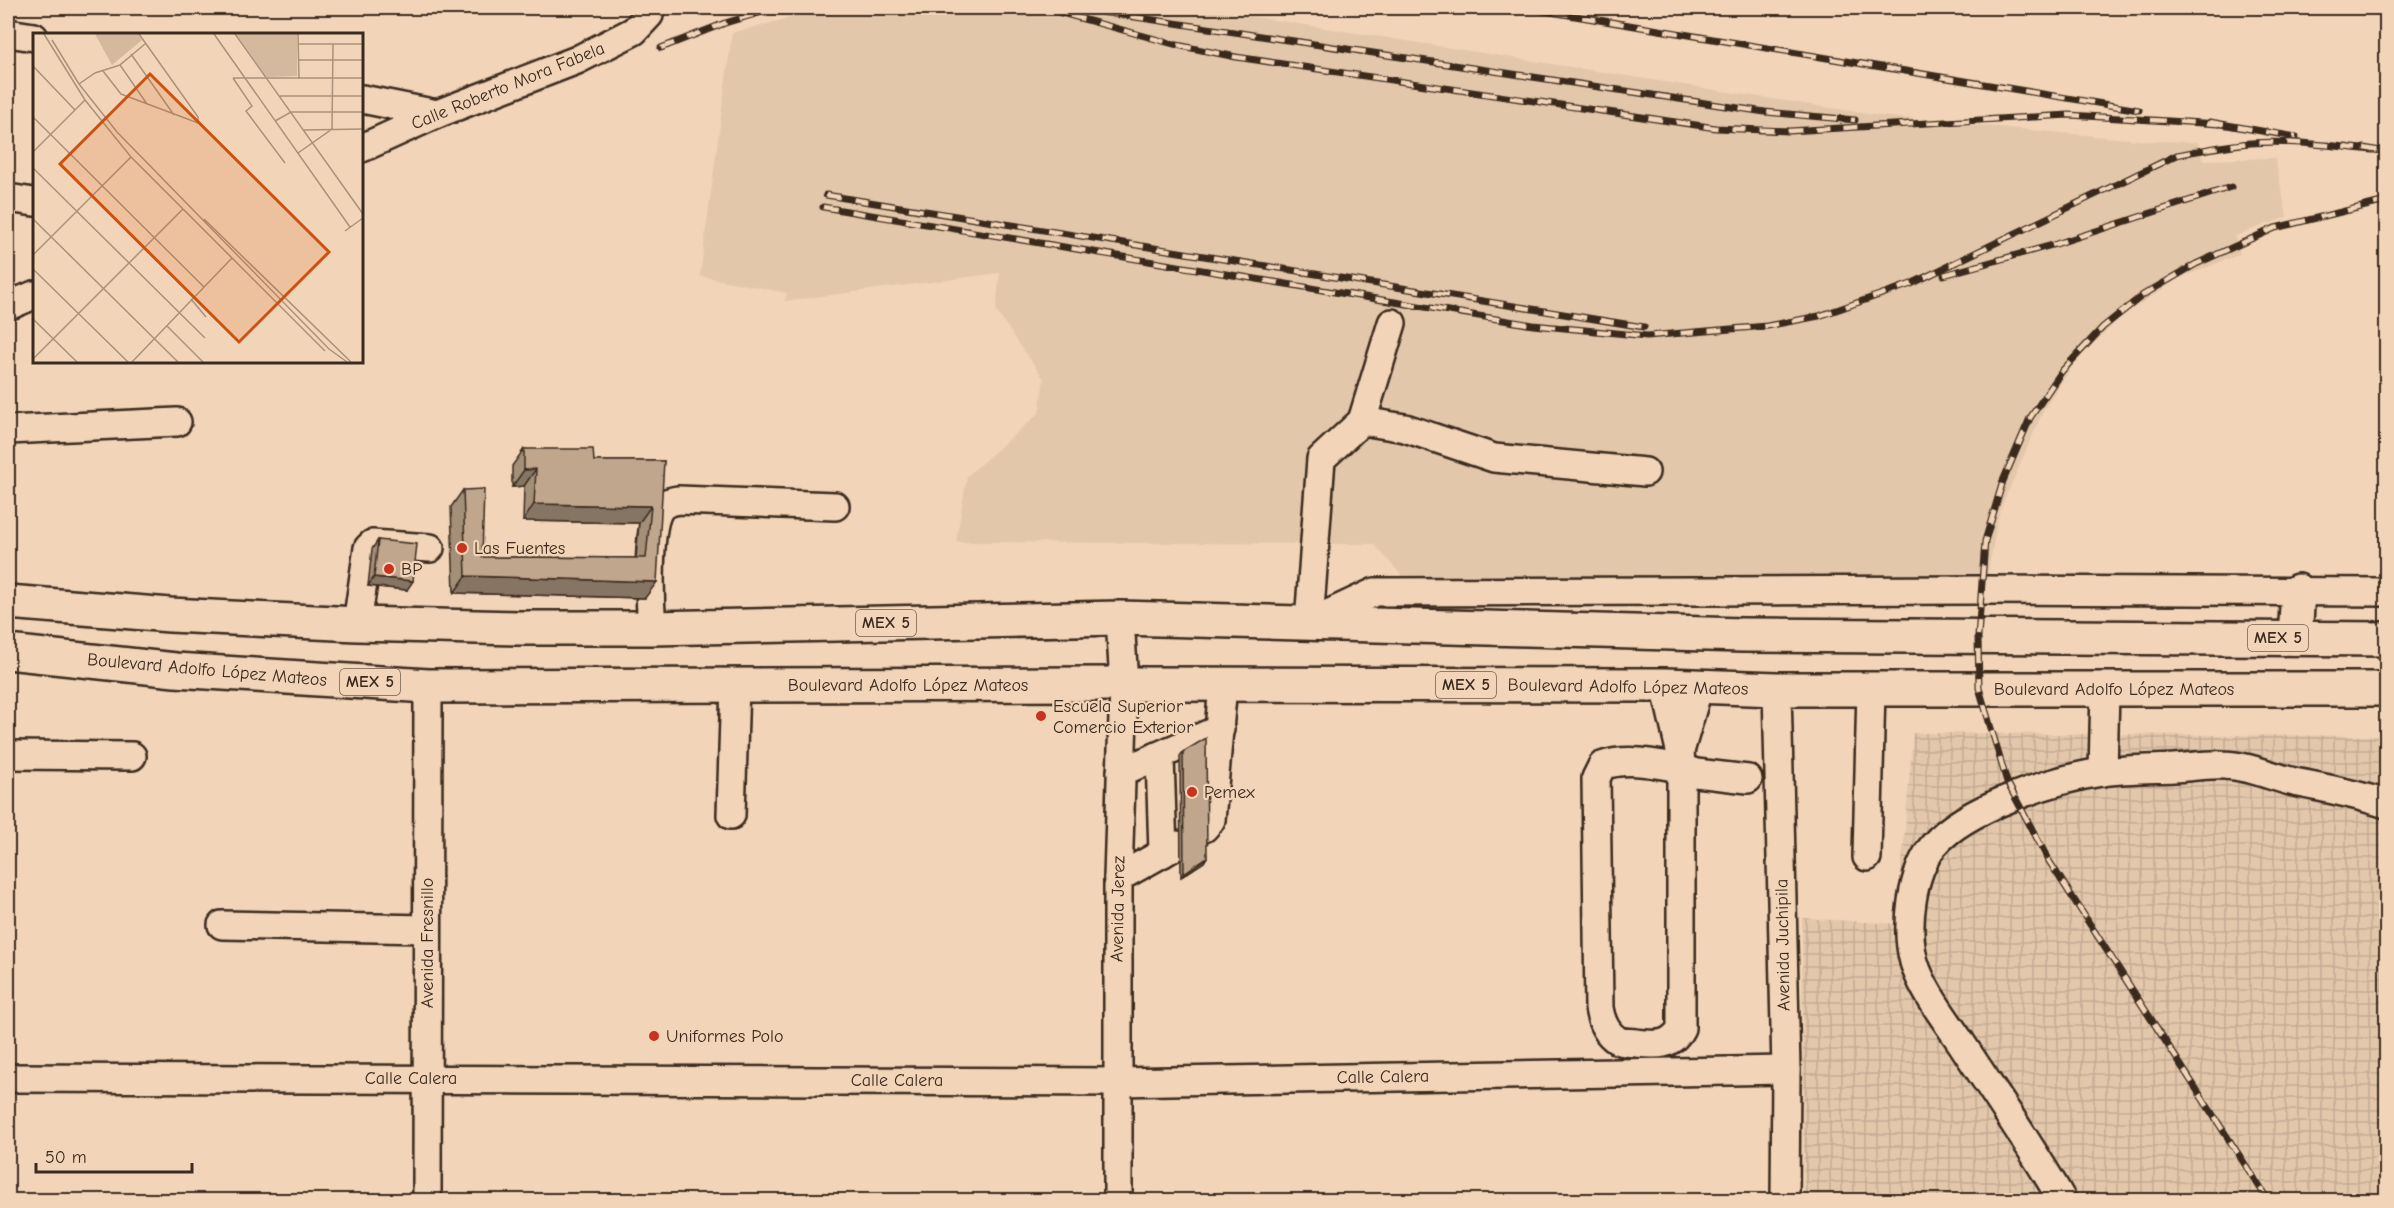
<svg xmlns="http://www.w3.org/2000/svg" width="2394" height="1208" font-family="'Comic Neue',sans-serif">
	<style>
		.built { fill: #e3c7ab }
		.industrial { fill: url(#industrial-grid) }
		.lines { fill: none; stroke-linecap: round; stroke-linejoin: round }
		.minor-casing { stroke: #3b2a1e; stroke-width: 32 }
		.major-casing { stroke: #3b2a1e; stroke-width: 38 }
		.minor { stroke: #f2d5b8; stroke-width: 27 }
		.major { stroke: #f2d5b8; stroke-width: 33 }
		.rail-casing { stroke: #3b2a1e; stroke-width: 7 }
		.rail { stroke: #f2d5b8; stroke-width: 4.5; stroke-dasharray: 14; stroke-linecap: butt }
		.wall { fill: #a48f79; stroke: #3b2a1e; stroke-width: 1.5 }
		.shaded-wall { fill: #867463; stroke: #3b2a1e; stroke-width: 1.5 }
		.building { fill: #bfa68d; stroke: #3b2a1e; stroke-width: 1.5 }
		.poi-dot { fill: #c8321e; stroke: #f2d5b8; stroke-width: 2 }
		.labels { text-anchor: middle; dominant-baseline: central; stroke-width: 4.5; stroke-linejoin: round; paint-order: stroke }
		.shield { fill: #f2d5b8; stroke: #725d4c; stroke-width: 1.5 }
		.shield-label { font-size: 16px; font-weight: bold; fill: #3b2a1e }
		.street-label { font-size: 18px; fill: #3b2a1e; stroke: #f2d5b8 }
		.poi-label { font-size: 18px; fill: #3b2a1e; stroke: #f2d5b8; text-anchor: start }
		.inset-road { fill: none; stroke: #a9917a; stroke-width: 1.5 }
		.view { fill: #ce520f; fill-opacity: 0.15; stroke: #ce520f; stroke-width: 3 }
		.inset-edge { fill: none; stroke: #3b2a1e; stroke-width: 3 }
	</style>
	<defs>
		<pattern id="industrial-grid" width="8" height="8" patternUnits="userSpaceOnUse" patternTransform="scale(1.5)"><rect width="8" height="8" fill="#e3c7ab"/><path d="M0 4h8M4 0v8" fill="none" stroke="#c4ab93"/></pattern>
	</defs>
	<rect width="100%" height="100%" fill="#f2d5b8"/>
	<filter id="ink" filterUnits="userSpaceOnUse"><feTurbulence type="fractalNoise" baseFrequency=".0167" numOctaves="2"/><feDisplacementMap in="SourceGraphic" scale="12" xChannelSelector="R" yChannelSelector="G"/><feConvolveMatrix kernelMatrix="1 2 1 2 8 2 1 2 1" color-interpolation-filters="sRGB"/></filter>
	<g filter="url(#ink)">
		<polygon class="built" points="829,8 1198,8 1881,116 2149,141 2198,142 2203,160 2275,158 2287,217 2235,236 2240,254 2180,278 2123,315 2076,361 2044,409 2000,510 1986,581 1402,576 1374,544 956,542 967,476 1039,413 1044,379 996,311 1000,273 785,301 787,293 700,276 732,33"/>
		<polygon class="industrial" points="1913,733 2386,736 2386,1200 1804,1200 1802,918 1897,924"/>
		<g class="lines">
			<defs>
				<g id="minor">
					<polyline points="8,33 34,37"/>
					<polyline points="362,99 437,114"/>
					<polyline points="362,148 437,114 577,60 634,31 649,15 648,8"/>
					<polyline points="8,198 34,202"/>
					<polyline points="8,306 34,295"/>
					<polyline points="1392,323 1362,421 1405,428 1494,458 1645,472"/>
					<polyline points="1362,421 1321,459 1309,623 1375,592 1981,590 2386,592"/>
					<polyline points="8,430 177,422"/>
					<polyline points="357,624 368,548 372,544 430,548"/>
					<path d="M652 628C650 604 647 530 659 510 663 503 671 501 679 500L835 506"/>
					<path d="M1665 685 1680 750 1681 768C1656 764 1626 757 1602 766L1596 778 1599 1008C1601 1020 1606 1033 1617 1040 1622 1043 1630 1042 1636 1043 1655 1045 1671 1047 1681 1028V768L1696 773 1748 779"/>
					<polyline points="1777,689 1786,1070 1785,1200"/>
					<polyline points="1681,748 1699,686"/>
					<polyline points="8,755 132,756"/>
					<polyline points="1160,757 1163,853"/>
					<polyline points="1121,772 1220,729"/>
					<polyline points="2103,772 2105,690"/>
					<polyline points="731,815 735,685"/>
					<polyline points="1204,828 1211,820 1223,685"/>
					<polyline points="1867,857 1871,688"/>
					<polyline points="1118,878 1177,845"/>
					<polyline points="222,925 427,929"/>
					<polyline points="8,1078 1117,1082 1786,1070"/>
					<polyline points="427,1200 428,686"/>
					<polyline points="1118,1200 1118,878 1124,684 1120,618"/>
					<path d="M2062 1200C2032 1147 1996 1096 1962 1044 1946 1020 1922 990 1914 962 1905 929 1911 872 1934 845 1965 808 2055 779 2102 772 2126 769 2150 769 2174 768 2191 767 2208 764 2224 765 2249 766 2270 776 2294 782 2326 788 2356 794 2386 804"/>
				</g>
				<g id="major">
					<polyline points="8,602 170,615 357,624 517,628 652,628 1120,618 1743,635 2386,639"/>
					<polyline points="2295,638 2298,591"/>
					<polyline points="8,652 175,670 428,686 1124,684 1665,685 1777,689 2386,689"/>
				</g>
			</defs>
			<use href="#minor" class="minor-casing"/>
			<use href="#major" class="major-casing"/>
			<use href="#minor" class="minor"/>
			<use href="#major" class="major"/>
			<defs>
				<g id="rail">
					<polyline points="1043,8 1177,45 1236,57 1716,128 1789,131 2069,115 2219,124"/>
					<polyline points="1075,8 1765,112 1855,120"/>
					<polyline points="1527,8 2139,110"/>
					<polyline points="661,48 725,23 776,8"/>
					<polyline points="2210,122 2296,137"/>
					<polyline points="2364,148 2386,152"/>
					<polyline points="826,195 1644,327"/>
					<path d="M823 207 1533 325 1647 336 1767 326 1819 316 1911 284 2177 155C2202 150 2226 145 2251 143 2291 140 2332 146 2372 150"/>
					<polyline points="1944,275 2056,244 2231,187"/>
					<polyline points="2268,1200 2049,861 2007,782 1979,688 1978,637 1985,541 2003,481 2030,418 2062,371 2103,327 2143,295 2196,264 2275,228 2386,201"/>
				</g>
			</defs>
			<use href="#rail" class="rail-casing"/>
			<use href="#rail" class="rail"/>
		</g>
		<g class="wall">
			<polygon points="524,449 594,461 664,461 645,598 454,593 451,507 463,490 482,557 636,558 639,523 523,521 524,486 512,487 512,466"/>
			<polygon points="378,540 407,590 368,586 372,549"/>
			<polygon points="1183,752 1207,857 1204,862 1181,877 1180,756"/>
		</g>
		<g class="shaded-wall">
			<polygon points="536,469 524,486 512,487 524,470"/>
			<polygon points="534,504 651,506 639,523 523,521"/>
			<polygon points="466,576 657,582 645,598 454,593"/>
			<polygon points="374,577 413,581 407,590 368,586"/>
			<polygon points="1207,857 1204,862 1181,877 1184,873"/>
		</g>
		<g class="building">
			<polygon points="524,449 593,449 594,461 664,461 657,582 466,576 463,490 484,489 482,557 646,558 651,506 534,504 536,469 524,470"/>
			<polygon points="378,540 417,544 413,581 374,577"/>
			<polygon points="1206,738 1207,857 1184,873 1183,752"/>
		</g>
	</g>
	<g class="poi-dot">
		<circle cx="462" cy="548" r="6"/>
		<circle cx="389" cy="569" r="6"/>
		<circle cx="1041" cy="716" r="6"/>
		<circle cx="1192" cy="792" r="6"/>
		<circle cx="654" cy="1036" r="6"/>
	</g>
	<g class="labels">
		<g class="shield">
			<rect x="856" y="610" width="60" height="26" rx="4.5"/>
			<rect x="2248" y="625" width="60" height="26" rx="4.5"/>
			<rect x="340" y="669" width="60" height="26" rx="4.5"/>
			<rect x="1436" y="672" width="60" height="26" rx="4.5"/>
		</g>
		<g class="shield-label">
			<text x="886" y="623">MEX 5</text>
			<text x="2278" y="638">MEX 5</text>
			<text x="370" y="682">MEX 5</text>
			<text x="1466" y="685">MEX 5</text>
		</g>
		<g class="street-label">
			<text transform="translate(508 86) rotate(-22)">Calle Roberto Mora Fabela</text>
			<text transform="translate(207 670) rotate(5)">Boulevard Adolfo López Mateos</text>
			<text x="908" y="685">Boulevard Adolfo López Mateos</text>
			<text transform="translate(1628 687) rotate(1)">Boulevard Adolfo López Mateos</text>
			<text x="2114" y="689">Boulevard Adolfo López Mateos</text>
			<text transform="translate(1118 909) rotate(-89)">Avenida Jerez</text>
			<text transform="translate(427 943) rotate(-90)">Avenida Fresnillo</text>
			<text transform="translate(1783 945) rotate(-91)">Avenida Juchipila</text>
			<text transform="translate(1383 1077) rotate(-1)">Calle Calera</text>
			<text x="411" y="1078">Calle Calera</text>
			<text x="897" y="1080">Calle Calera</text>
		</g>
		<g class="poi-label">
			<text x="474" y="548">Las Fuentes</text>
			<text x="401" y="569">BP</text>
			<text x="1053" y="706">Escuela Superior<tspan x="1053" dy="21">Comercio Exterior</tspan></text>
			<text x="1204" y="792">Pemex</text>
			<text x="666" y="1036">Uniformes Polo</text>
		</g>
	</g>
	<g transform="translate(33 33)">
		<rect width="330" height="330" fill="#f2d5b8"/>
		<path d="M203 1H264V43L233 44Z" fill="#d4b99f"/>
		<path d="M62 1H105L109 7 79 32Z" fill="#d4b99f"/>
		<path class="inset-road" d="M11 1 52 67 98 124 292 318M181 1 317 194M202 1 330 181M265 1 266 46M19 7 46 51 84 99 296 316M112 11 87 32 114 71M266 11H330M98 21 141 82M266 27H330M0 33 42 77M70 38 88 61 165 90V84L106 1M200 45H330M200 45 219 73 213 78 252 130M46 51 62 40 87 32M247 63H330M0 84 171 254M242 88 258 79H330M271 97 330 96M0 119 52 67M265 120 299 96 300 11M0 135 172 305M0 186 145 329M171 186 318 329M312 198 330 185M0 222 98 124M0 236 95 329M158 266 173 284M0 286 44 329M134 293 170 329M296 316 314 329M0 326 150 176M99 329 199 225"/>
		<path class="view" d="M117 41 296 219 206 309 27 131Z"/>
		<rect width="330" height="330" class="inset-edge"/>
	</g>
	<rect width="2394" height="1208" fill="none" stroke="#f2d5b8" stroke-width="30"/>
	<rect x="15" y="15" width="2364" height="1178" fill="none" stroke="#3b2a1e" stroke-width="2" filter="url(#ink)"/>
	<path d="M36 1163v9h156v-9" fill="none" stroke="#3b2a1e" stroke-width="3"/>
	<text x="45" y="1163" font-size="18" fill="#3b2a1e" stroke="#f2d5b8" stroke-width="4.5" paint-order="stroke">50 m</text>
</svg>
